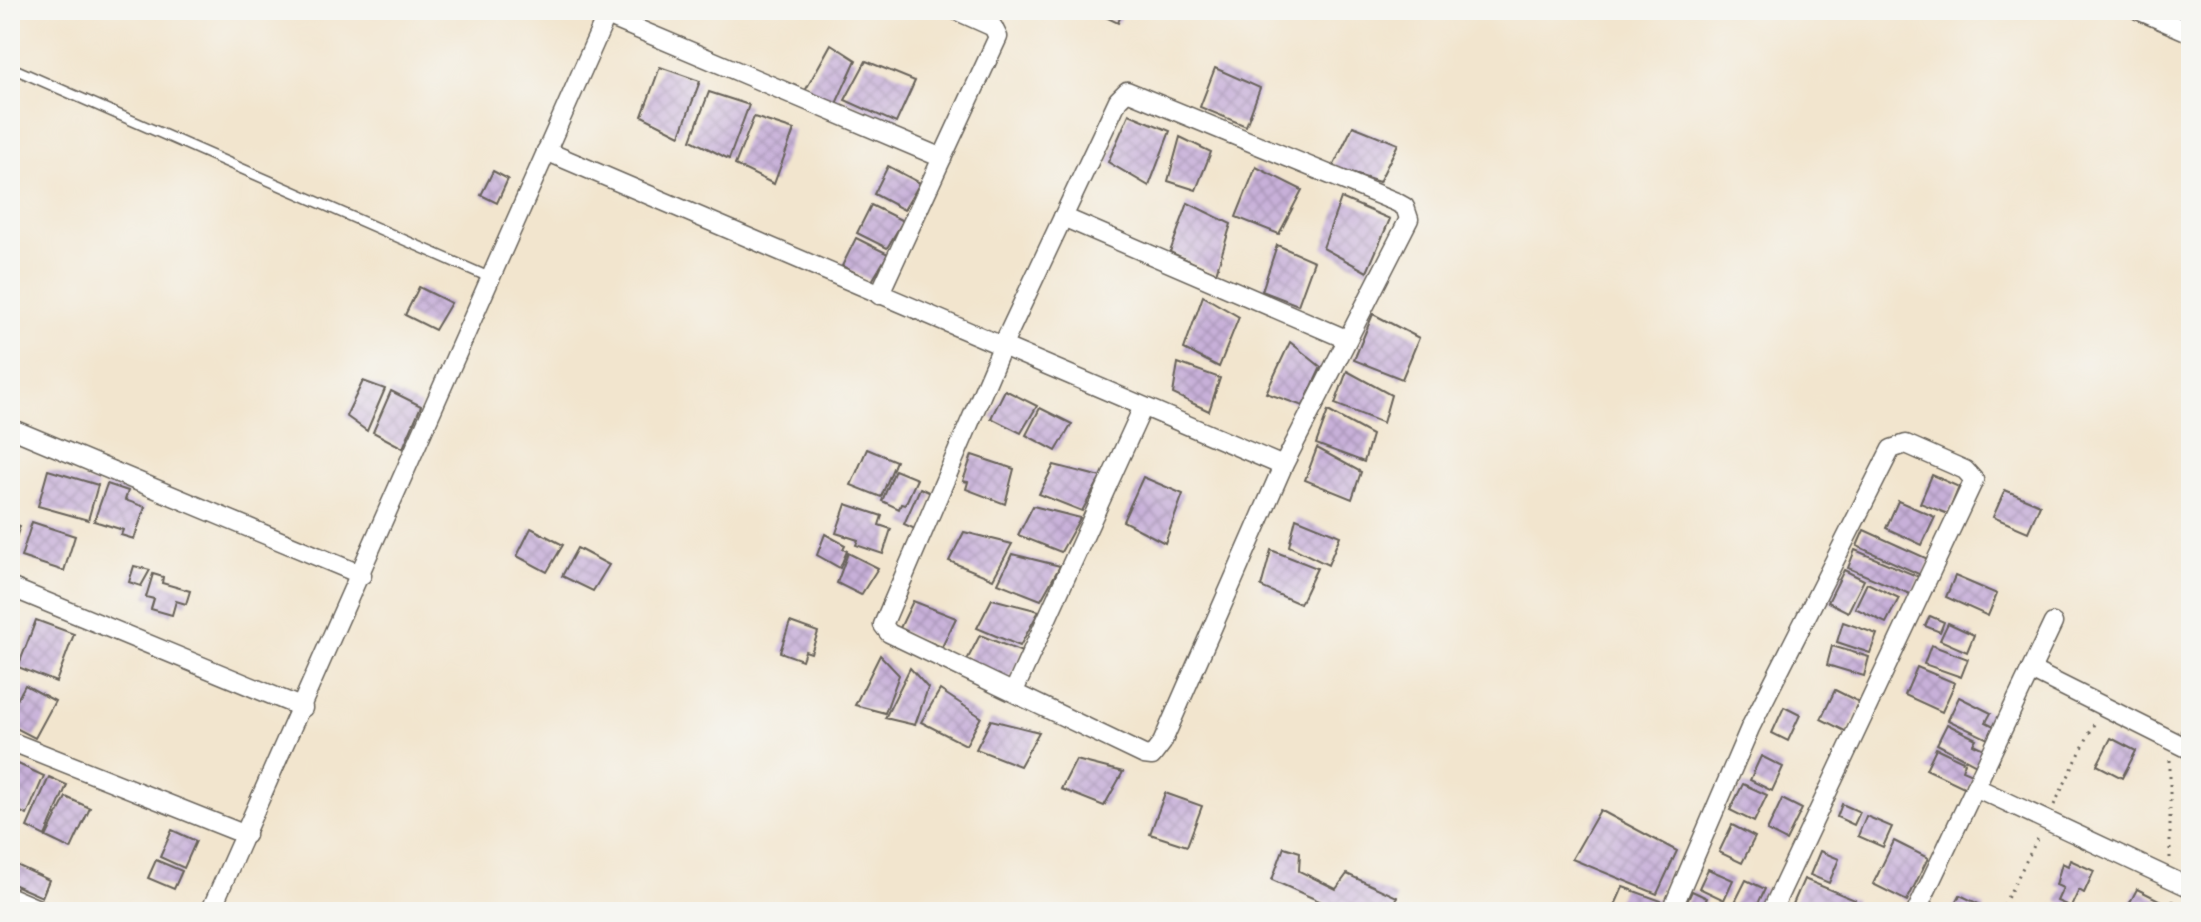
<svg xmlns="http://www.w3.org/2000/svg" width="2201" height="922" font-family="'Shantell Sans',sans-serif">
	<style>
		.building { fill: url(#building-cross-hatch) }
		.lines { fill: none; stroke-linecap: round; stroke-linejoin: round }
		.service-casing { stroke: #67625a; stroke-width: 12 }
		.minor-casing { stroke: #67625a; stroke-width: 21 }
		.path { stroke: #67625a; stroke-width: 3; stroke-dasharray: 2 6; stroke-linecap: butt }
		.service { stroke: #fff; stroke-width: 9 }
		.minor { stroke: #fff; stroke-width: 18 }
	</style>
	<defs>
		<pattern id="building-cross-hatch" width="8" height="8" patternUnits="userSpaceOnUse" patternTransform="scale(2)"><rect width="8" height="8" fill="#c8b0d9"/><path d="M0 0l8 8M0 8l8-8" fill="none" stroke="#ab97ba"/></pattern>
	</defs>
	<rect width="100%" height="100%" fill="#f6f6f2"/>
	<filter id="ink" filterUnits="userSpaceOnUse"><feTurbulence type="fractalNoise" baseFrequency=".0125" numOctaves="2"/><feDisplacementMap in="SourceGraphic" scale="16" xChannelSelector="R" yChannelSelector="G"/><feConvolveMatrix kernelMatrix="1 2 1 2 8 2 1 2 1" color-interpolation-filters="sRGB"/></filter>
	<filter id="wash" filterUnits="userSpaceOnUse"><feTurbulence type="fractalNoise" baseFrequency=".006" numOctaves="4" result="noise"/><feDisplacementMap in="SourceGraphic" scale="32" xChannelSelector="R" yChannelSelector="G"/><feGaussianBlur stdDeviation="1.8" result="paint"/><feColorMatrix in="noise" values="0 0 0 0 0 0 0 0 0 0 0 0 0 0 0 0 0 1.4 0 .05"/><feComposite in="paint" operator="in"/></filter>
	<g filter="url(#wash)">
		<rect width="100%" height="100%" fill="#f2e5ce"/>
		<g id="blocks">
			<g class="building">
				<polygon points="1091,10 1123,10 1118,23"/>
				<polygon points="831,44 856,60 835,106 805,91"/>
				<polygon points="866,61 915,81 896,123 845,100"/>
				<polygon points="660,67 700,81 680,135 642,116"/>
				<polygon points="1215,68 1260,88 1246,126 1200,107"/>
				<polygon points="709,92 749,105 729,159 691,140"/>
				<polygon points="1129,114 1170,131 1149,186 1108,162"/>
				<polygon points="754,117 794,130 774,184 735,165"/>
				<polygon points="1353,126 1398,144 1379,182 1333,167"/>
				<polygon points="1180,137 1211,152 1196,190 1168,181"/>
				<polygon points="888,166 920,183 904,210 874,194"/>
				<polygon points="1256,167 1302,190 1279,234 1236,217"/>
				<polygon points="493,171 508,179 497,203 481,195"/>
				<polygon points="1341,198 1390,219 1367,272 1323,248"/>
				<polygon points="1188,203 1231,224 1216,273 1170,252"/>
				<polygon points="871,205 903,221 887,248 857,233"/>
				<polygon points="856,238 888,254 872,281 842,266"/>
				<polygon points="1277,245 1314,261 1298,305 1262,291"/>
				<polygon points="419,287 451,303 435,330 405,315"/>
				<polygon points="1203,296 1239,317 1219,367 1184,349"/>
				<polygon points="1373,314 1419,338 1402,379 1354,360"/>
				<polygon points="1290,342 1321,367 1303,406 1266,393"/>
				<polygon points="1178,363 1220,378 1209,411 1173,394"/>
				<polygon points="1347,371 1391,395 1383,423 1335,404"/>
				<polygon points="363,381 385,389 367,431 346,416"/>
				<polygon points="1005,390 1037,406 1021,433 991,418"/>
				<polygon points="391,391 421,406 403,448 373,432"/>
				<polygon points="1040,408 1072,424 1056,451 1026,435"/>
				<polygon points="1328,411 1372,435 1364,462 1316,444"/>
				<polygon points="1317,448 1361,472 1352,499 1305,480"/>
				<polygon points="867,449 896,461 881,497 851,485"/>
				<polygon points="972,455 1014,469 1005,504 966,489 968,482 963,481"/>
				<polygon points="1054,465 1101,477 1082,511 1039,494"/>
				<polygon points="48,470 98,485 88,520 38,506"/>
				<polygon points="895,470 917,479 905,505 901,504 899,509 882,501"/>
				<polygon points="1932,475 1959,487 1948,514 1920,503"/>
				<polygon points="1143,477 1183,494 1165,543 1123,521"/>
				<polygon points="107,484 128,491 125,500 145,507 134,539 121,535 123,530 94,521"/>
				<polygon points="920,488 933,494 917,530 904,524"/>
				<polygon points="2005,490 2040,505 2028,532 1993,517"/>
				<polygon points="1898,501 1935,517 1922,545 1886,528"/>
				<polygon points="846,504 882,516 879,525 891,529 883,554 856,545 858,540 836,533"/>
				<polygon points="1033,506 1080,518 1061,552 1018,535"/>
				<polygon points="1296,518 1340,536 1328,565 1289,546"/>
				<polygon points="10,522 20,526 10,554"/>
				<polygon points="32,522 75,536 64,571 21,557"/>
				<polygon points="531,528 563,545 547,572 517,556"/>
				<polygon points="1864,530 1930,560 1923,576 1857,546"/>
				<polygon points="964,532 1012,544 993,579 949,561"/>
				<polygon points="825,534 845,545 843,549 847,551 840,568 817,555"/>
				<polygon points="577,548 609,565 593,591 562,576"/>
				<polygon points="1271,550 1317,568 1300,604 1261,587"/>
				<polygon points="1855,550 1919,577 1912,595 1848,568"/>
				<polygon points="848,553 878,568 861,595 837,583"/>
				<polygon points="1012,554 1060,566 1041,600 998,583"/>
				<polygon points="134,566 150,570 141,586 129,582"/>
				<polygon points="1844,570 1864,580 1848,612 1828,602"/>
				<polygon points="153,574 163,577 162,583 190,591 186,604 176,601 172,615 151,609 154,599 146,597"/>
				<polygon points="1955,576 1997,594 1988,616 1946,597"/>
				<polygon points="1867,583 1899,598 1886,623 1855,608"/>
				<polygon points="992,599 1039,611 1020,646 977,628"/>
				<polygon points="913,601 956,618 942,647 899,630"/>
				<polygon points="1930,616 1944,622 1940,632 1925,626"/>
				<polygon points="36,620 74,634 56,682 18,667"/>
				<polygon points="790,622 818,632 811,653 805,651 802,660 780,652"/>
				<polygon points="1843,622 1877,634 1870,653 1837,642"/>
				<polygon points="1948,623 1974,635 1967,652 1940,640"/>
				<polygon points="980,635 1022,652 1009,682 965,664"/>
				<polygon points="1931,645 1968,659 1961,677 1924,664"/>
				<polygon points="1832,646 1869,657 1864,676 1827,665"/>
				<polygon points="880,655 899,675 885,713 855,705"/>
				<polygon points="1917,667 1955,683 1942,712 1905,695"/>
				<polygon points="910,668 928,688 915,725 885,718"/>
				<polygon points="25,685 55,701 35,738 10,725 10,713"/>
				<polygon points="940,690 981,717 966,745 921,722"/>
				<polygon points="1835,690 1861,703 1847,732 1821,719"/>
				<polygon points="1959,697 1991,713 1986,722 1996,727 1990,740 1948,720"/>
				<polygon points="1784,707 1800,715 1788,741 1772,733"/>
				<polygon points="2191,710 2191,736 2181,731"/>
				<polygon points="991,720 1039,732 1020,766 976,749"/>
				<polygon points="1947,724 1976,739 1973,744 1986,750 1978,766 1937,744"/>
				<polygon points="2111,738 2136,751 2122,778 2097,765"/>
				<polygon points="1936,748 1965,762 1962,770 1974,775 1968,789 1926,769"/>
				<polygon points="1761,756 1783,767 1772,791 1750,780"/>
				<polygon points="1076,760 1123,772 1104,806 1061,789"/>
				<polygon points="16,763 44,776 27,815 10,807 10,777"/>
				<polygon points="49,777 67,785 45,836 27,827"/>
				<polygon points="1743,784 1767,795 1754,822 1730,810"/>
				<polygon points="1165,793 1202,806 1187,846 1150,834"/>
				<polygon points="66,797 90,808 71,849 46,837"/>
				<polygon points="1782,799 1802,809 1786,841 1767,831"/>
				<polygon points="1842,804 1860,812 1854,825 1837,817"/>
				<polygon points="1600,810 1677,851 1657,894 1572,859"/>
				<polygon points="1866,816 1892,827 1883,847 1858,836"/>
				<polygon points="1732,825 1755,837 1742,863 1719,852"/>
				<polygon points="172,830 196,841 184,868 160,857"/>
				<polygon points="1894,841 1928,858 1907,901 1873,884"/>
				<polygon points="1284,847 1300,852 1299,871 1336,889 1347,874 1397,897 1394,912 1344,912 1272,880"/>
				<polygon points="1820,851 1839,859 1829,883 1810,875"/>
				<polygon points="156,860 182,871 174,889 148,878"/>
				<polygon points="2070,860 2094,871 2084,893 2079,890 2071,907 2057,901 2063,888 2056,885 2062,863 2068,866"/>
				<polygon points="10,862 49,880 42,897 10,883"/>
				<polygon points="1708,869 1733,880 1724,900 1699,888"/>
				<polygon points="1804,879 1855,900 1850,912 1813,912 1793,904"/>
				<polygon points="1746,880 1765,889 1754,912 1733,906"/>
				<polygon points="1623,887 1664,902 1660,912 1612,912"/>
				<polygon points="2137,889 2161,901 2156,912 2125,912"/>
				<polygon points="1692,891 1707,898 1701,911 1686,904"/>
				<polygon points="1960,895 1985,907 1983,912 1951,912"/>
			</g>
		</g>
	</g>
	<g filter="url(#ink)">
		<use href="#blocks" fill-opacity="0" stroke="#67625a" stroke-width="2"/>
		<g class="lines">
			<defs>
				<polyline id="service" points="10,67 491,278"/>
				<g id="minor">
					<polyline points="2138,10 2191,33"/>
					<polyline points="607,16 942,158 998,37 993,27 955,10"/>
					<polygon points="1127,91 1396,202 1405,207 1409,219 1283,466 1162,743 1152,756 1144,755 889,633 883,625 1002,347 1118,100"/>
					<polyline points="546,151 1283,466"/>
					<polyline points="1063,217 1346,339"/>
					<polyline points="879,295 942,158"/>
					<polyline points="10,428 362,575"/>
					<polyline points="10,587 303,708"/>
					<polyline points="2031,670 2191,750"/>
					<polyline points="1014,691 1143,407"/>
					<polyline points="10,741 246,835"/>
					<polyline points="1975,787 2191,888"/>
					<polyline points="10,897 45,912"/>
					<polyline points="210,912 609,10"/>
					<polyline points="1671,912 1750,728 1891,449 1906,444 1965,470 1974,480 1771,912"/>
					<polyline points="1916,912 2053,623"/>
				</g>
			</defs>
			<use href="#service" class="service-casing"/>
			<use href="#minor" class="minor-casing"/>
			<g class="path">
				<polyline points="2170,760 2170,860"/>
				<polyline points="2054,805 2095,722"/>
				<polyline points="2173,900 2173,912"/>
				<polyline points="2000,912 2040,834"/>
			</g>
			<use href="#service" class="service"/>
			<use href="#minor" class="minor"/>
		</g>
	</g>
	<rect width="2201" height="922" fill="none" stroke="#f6f6f2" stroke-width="40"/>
</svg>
